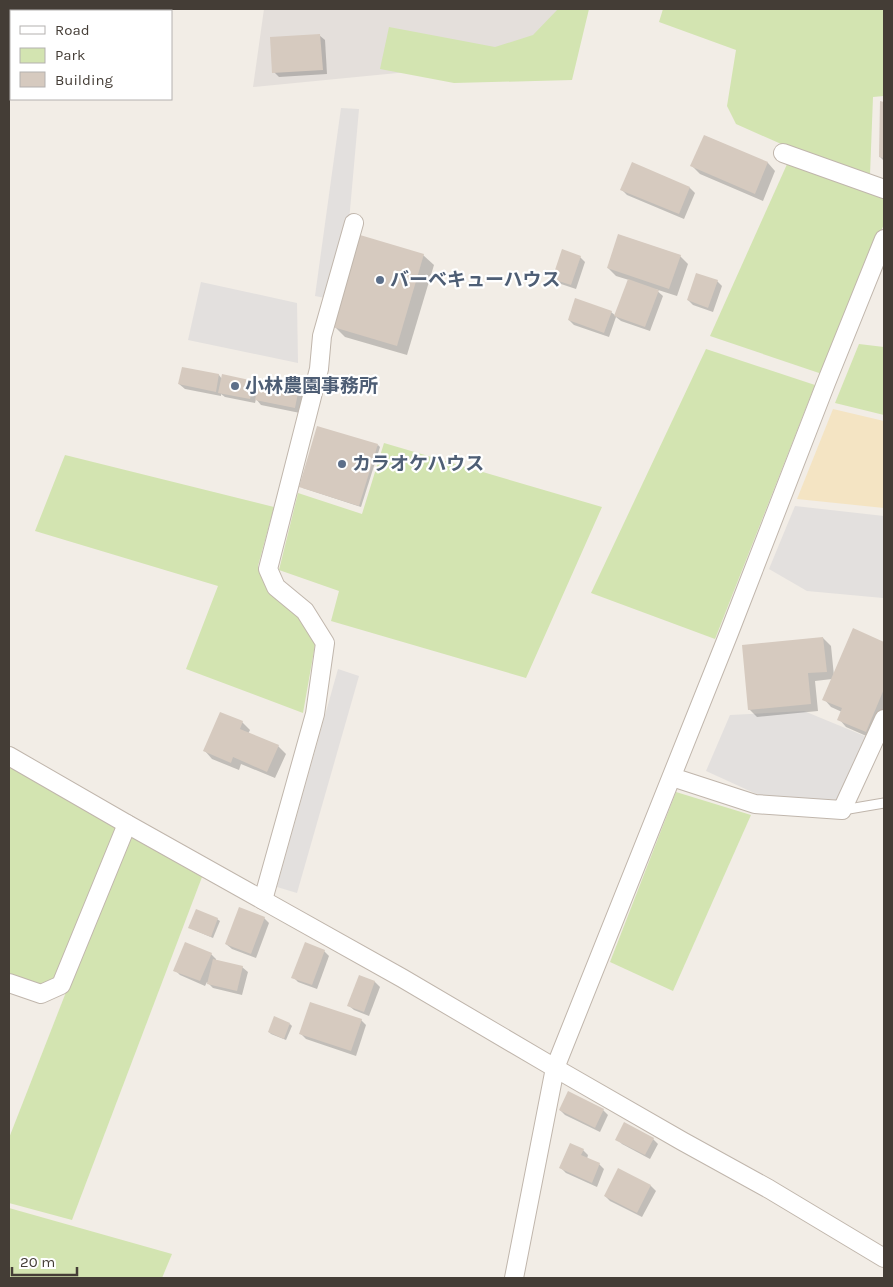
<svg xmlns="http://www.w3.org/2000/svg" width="893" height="1287" font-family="Karla,'Noto Sans JP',sans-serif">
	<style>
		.industrial { fill: #e4dfdb }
		.green { fill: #d3e4b1 }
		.sand { fill: #f4e4c3 }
		.parking { fill: #e3e0de }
		.shadow { fill: #0003 }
		.building { fill: #d6cabf }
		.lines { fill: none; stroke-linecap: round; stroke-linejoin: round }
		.lane-casing { stroke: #c0b6ac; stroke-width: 11 }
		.street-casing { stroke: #c0b6ac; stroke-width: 20 }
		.lane { stroke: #fff; stroke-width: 9 }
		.street { stroke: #fff; stroke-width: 18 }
		.service-dot { fill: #5c6f8a; stroke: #fff; stroke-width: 2 }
		.labels { text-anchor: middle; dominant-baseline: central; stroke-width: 4.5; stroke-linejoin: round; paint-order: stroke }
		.service-label { font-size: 19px; font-weight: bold; fill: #4e5e75; stroke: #fff; text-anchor: start }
	</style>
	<rect width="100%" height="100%" fill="#f2ede6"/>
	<polygon class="industrial" points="264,9 561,9 550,58 253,87"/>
	<g class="green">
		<polygon points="558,9 589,9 572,80 454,83 380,69 389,27 495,47 533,35"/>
		<polygon points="663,9 884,9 884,96 873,97 870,175 788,147 736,124 727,106 736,50 659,22"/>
		<polygon points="788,162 884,197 884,224 822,374 710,336"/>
		<polygon points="859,344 884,347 884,415 835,403"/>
		<polygon points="706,349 815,385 715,639 591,593"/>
		<polygon points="384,443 602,507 526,678 331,621 339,591 279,570 298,493 362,514"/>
		<polygon points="65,455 274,507 258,566 270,594 300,617 315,645 303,713 186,669 218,586 35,531"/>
		<polygon points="9,764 118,828 55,979 41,985 9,974"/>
		<polygon points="676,792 751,815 673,991 610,962"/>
		<polygon points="130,836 202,877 72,1220 9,1203 9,1138 68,987"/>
		<polygon points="9,1208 172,1254 162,1278 9,1278"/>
	</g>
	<polygon class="sand" points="833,409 884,421 884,508 797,499"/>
	<g class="parking">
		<polygon points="341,108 359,109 349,221 325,298 315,296"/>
		<polygon points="201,282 297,303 298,363 188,340"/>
		<polygon points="795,506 884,516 884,597 883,598 807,591 769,569"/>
		<polygon points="338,669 359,676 297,893 277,887"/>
		<polygon points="804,711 867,737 841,801 763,797 706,771 730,715"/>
	</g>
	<g class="shadow">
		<polygon points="319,35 325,40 327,74 279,77 274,72"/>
		<polygon points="881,103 884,103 884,161 880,157"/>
		<polygon points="705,136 768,163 775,171 763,201 700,174 692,166"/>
		<polygon points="690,188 695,193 684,219 627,195 622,190"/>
		<polygon points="423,255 434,265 407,355 345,337 335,327"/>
		<polygon points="680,256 688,264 677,296 655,289 663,296 650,331 621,321 616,317 609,337 574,325 569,320 611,312 616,316 629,280 616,276 608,268"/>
		<polygon points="580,257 585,262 576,289 558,283 553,278"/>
		<polygon points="717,281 722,286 713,312 693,305 688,300"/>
		<polygon points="219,375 222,379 253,382 259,387 298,389 304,394 300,413 261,405 256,399 255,403 225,397 221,394 221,396 185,389 179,384"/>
		<polygon points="378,445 380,447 361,507 303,488 301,486"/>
		<polygon points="854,630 884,643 884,714 873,739 846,727 839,719 842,712 831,707 824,699 832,679 815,681 818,711 757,717 749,709 823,638 831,646 834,676"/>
		<polygon points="242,722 250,730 248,734 278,746 286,754 275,778 241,764 239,770 212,759 205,751"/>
		<polygon points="264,918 269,923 256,958 232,949 226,944"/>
		<polygon points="217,919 220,921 213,938 192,929 190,927"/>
		<polygon points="324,951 329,956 317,989 298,982 293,977"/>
		<polygon points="211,954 216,959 216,961 242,967 248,972 242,995 213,988 207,982 205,986 180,975 175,970"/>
		<polygon points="360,976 375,982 380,987 369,1016 354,1010 348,1005"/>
		<polygon points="361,1020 366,1025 356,1056 306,1039 301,1034"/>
		<polygon points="290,1024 292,1026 286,1040 271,1034 269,1032"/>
		<polygon points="560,1110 603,1110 608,1115 600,1132 565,1115"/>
		<polygon points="617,1139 653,1139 658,1144 650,1159 622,1144"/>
		<polygon points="583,1150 588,1155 587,1159 599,1164 604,1169 597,1187 566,1173 561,1168"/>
		<polygon points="619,1170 651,1186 656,1191 642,1217 610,1201 605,1196"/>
	</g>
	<g class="building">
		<polygon points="320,34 323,70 272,73 270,37"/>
		<polygon points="880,101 884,102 884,158 879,157"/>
		<polygon points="704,135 768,162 755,194 690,166"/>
		<polygon points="632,162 690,187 679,214 620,190"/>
		<polygon points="618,234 681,255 669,289 607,268"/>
		<polygon points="360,235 424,254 397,346 333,327"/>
		<polygon points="562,249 581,256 571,285 552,279"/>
		<polygon points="696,273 718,280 708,308 687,300"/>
		<polygon points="628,279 659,290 645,327 614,316"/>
		<polygon points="575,298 612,311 604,333 568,320"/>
		<polygon points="182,367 219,374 216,392 178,384"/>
		<polygon points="222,374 254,381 250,399 218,393"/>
		<polygon points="259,380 299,388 295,408 255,400"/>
		<polygon points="317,426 378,444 359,506 299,487"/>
		<polygon points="853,628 884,642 884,689 866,732 837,720 842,708 822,700"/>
		<polygon points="823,637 827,672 808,673 811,704 748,710 742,645"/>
		<polygon points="220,712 243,721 240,729 279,745 267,772 233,757 231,763 203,751"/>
		<polygon points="239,907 265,917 251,954 225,944"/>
		<polygon points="196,909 218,918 211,937 188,928"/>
		<polygon points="185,942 212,953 200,981 173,971"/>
		<polygon points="305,942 325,950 312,985 291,978"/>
		<polygon points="213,959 243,966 237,991 207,984"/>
		<polygon points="359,975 375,981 364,1012 347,1006"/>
		<polygon points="310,1002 362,1019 351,1051 299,1034"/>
		<polygon points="274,1016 290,1023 284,1039 268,1032"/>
		<polygon points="568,1091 604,1109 595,1128 559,1110"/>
		<polygon points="624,1122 654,1138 645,1155 615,1140"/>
		<polygon points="570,1143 584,1149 581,1155 600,1163 592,1183 559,1168"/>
		<polygon points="618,1168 651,1185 637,1213 604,1196"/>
	</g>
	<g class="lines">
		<defs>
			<polyline id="lane" points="843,810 884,803"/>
			<g id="street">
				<polyline points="783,153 884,189"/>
				<polyline points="9,756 127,824 402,978 555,1068 682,1141 769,1189 884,1258"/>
				<polyline points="672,777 755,804 842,810 884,719"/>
				<polyline points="263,900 315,714 325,643 305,611 276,587 268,569 319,369 322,336 354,223"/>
				<polyline points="9,983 41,994 61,985 127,824"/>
				<polyline points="514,1278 555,1068 729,633 826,383 884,239"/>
			</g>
		</defs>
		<use href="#lane" class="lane-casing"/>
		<use href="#street" class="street-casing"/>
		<use href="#lane" class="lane"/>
		<use href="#street" class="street"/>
	</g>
	<g class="service-dot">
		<circle cx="380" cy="280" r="5"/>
		<circle cx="235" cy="386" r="5"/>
		<circle cx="342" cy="464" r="5"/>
	</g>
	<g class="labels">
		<g class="service-label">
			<text x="390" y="280">バーベキューハウス</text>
			<text x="245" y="386">小林農園事務所</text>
			<text x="352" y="464">カラオケハウス</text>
		</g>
	</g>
	<rect width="893" height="1287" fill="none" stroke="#443d36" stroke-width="20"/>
	<rect x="10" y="10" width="162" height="90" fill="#ffffff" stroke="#b4b1af"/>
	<rect x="20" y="26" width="25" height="8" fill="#ffffff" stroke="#b4b1af"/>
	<text x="55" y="35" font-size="15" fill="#443d36">Road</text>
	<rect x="20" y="48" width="25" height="15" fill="#d3e4b1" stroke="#b4b1af"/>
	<text x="55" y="60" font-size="15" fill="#443d36">Park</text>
	<rect x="20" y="72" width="25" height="15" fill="#d6cabf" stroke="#b4b1af"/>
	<text x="55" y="85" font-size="15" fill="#443d36">Building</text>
	<path d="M12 1267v8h65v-8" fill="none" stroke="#443d36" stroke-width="2.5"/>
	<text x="20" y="1267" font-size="15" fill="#443d36" stroke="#ffffff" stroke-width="4" paint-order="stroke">20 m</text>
</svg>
